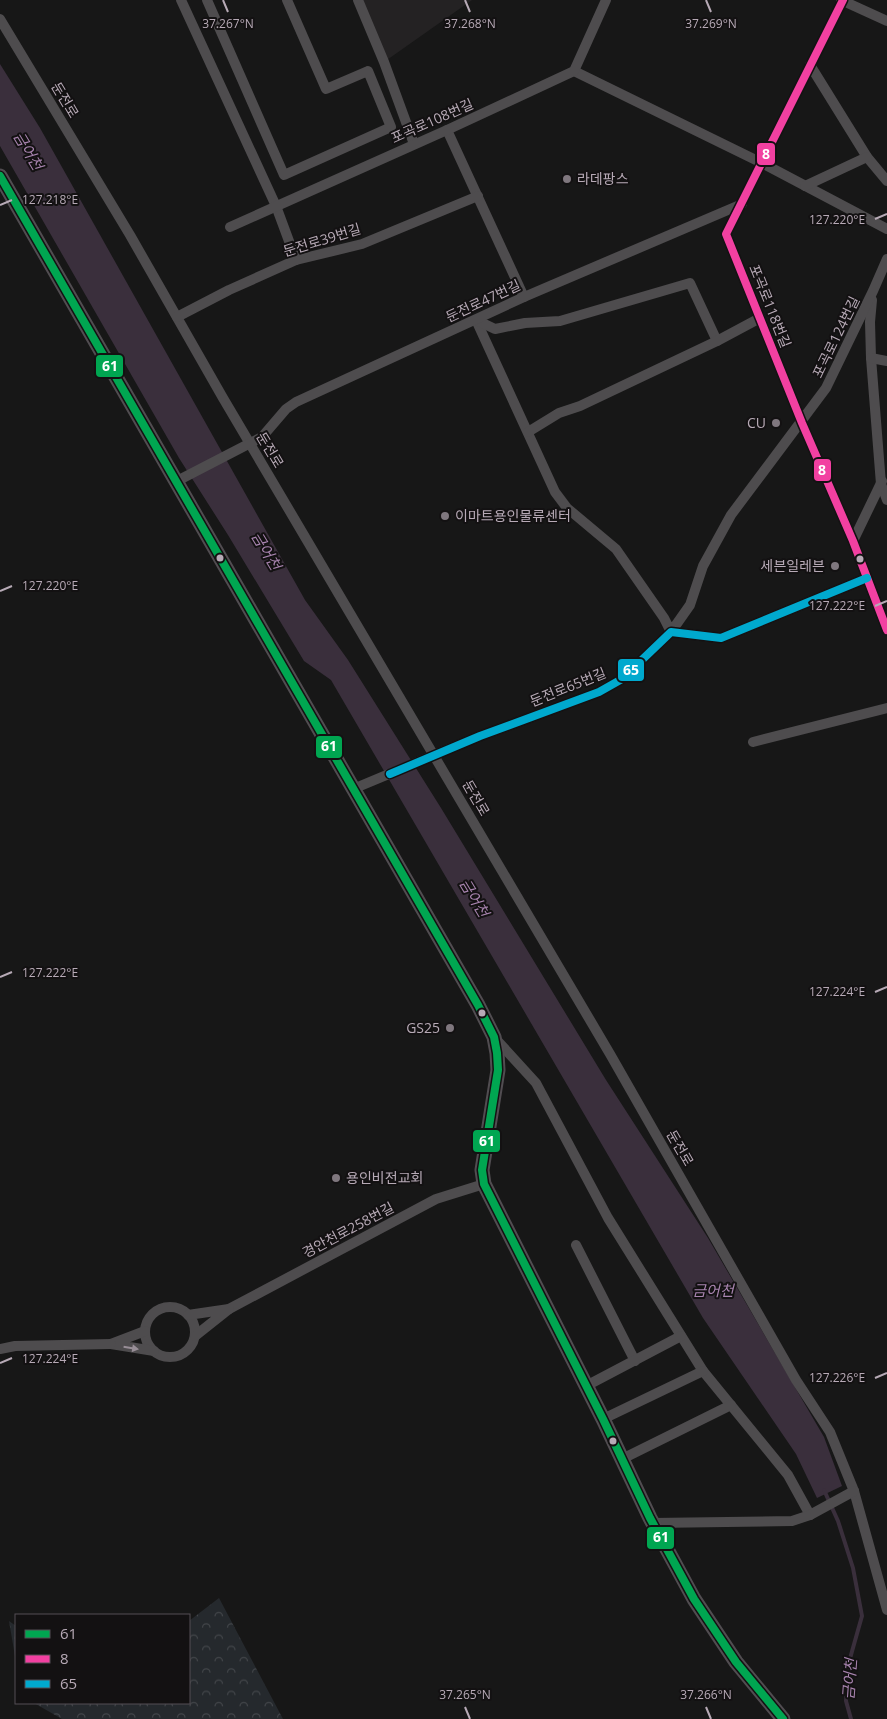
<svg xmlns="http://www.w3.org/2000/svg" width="887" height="1719" viewBox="0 0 887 1719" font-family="'Open Sans','Noto Sans KR',sans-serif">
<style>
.built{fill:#242223}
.forest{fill:url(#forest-crowns)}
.water{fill:#3a2f3c}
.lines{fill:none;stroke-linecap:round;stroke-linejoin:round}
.stream{stroke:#3a2f3c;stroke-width:4}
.street{stroke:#4e4c4e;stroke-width:10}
.secondary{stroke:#514d51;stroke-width:15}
.bus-1-casing{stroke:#131112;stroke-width:11}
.bus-2-casing{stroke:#131112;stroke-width:11}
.bus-3-casing{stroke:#131112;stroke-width:11}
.bus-1{stroke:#00a651;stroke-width:8}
.bus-2{stroke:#f240a1;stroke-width:8}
.bus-3{stroke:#00a9ce;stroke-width:8}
.oneway{fill:#988e97}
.ticks{fill:none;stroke:#b7aab6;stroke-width:2}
.poi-dot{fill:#7f777e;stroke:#131112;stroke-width:2}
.bus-dot{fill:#b7aab6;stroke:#131112;stroke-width:2}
.labels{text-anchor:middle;stroke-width:4;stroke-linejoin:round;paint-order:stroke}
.street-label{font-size:14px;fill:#b7aab6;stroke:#131112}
.poi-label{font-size:14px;fill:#b7aab6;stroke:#131112;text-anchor:start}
.water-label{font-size:15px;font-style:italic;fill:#a884af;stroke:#131112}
.ticks-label{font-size:12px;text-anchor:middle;fill:#b7aab6;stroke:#131112;stroke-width:4;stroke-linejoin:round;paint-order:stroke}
.line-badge{stroke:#131112;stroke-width:2}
.badge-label{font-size:14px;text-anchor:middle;font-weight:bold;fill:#fff}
</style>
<defs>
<pattern id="forest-crowns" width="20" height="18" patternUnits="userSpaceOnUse" patternTransform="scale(1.25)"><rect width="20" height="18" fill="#25292d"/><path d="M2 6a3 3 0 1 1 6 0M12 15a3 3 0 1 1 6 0" fill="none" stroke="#424549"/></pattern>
</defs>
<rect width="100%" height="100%" fill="#171717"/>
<!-- built -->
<path class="built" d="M358 0H472L384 62Z"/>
<!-- forest -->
<g class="forest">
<path d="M219 1598 283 1719H62L34 1703H189V1621Z"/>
<path d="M9 1621 16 1626V1662Z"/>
</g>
<!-- water -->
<path class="water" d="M0 64 40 128 305 600 348 660 441 808 606 1080 708 1238 824 1437 842 1486 817 1498 796 1454 703 1318 331 680 304 661 228 535 179 458 0 146Z"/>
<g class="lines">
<!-- stream -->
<path class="stream" d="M824 1490 838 1521 853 1568 862 1616 849 1662 846 1701 851 1719"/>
<!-- street -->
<g class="street">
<path d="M181 0 276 206 296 260"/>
<path d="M207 0 284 175 391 127 368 71 326 89 287 0"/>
<path d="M358 0 384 62 414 144"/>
<path d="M841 0 887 21"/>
<path d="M843 0 726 234 802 423 853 541 887 630"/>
<path d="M0 19 130 235 223 398 610 1054 796 1380 830 1432 854 1491 887 1610"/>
<path d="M810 65 867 157 887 181"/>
<path d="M574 71 762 163 887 229"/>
<path d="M447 130 524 297"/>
<path d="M805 186 867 157"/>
<path d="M230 227 447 130 574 71 606 0"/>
<path d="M872 300 870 322 871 358 881 484 887 500"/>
<path d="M177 317 229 290 296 260 362 244 478 196"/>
<path d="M476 320 555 492 567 508 616 549 664 618 671 632 690 605 703 566 731 515 826 388 873 291 887 259"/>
<path d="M476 320 495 329 525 323 560 321 690 283 717 341"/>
<path d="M871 358 887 361"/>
<path d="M528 432 559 413 580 406 717 341 760 318"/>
<path d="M177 481 262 437 286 409 296 402 524 297 742 204"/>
<path d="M853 541 882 481"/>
<path d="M753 742 887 708"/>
<path d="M353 789 480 736 599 692 622 679 671 632 721 638 867 578"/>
<path d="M494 1037 536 1083 608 1218 703 1371 788 1475 810 1515"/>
<path d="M576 1245 635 1361"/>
<circle cx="170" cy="1332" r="25"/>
<path d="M229 1309 436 1199 484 1184"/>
<path d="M188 1315 229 1309 195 1336"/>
<path d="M145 1331 111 1344 154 1351"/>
<path d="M0 1349 15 1346 111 1344"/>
<path d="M586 1386 681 1336"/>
<path d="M603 1419 703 1371"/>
<path d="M622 1459 731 1405"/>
<path d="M652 1523 792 1521 810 1515 854 1491"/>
</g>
<!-- secondary -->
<path class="secondary" d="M0 176 478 1005 494 1037 497 1053 498 1070 482 1170 484 1184 603 1419 650 1518 694 1599 736 1662 783 1719"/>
<defs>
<path id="bus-1" d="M0 176 478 1005 494 1037 497 1053 498 1070 482 1170 484 1184 603 1419 650 1518 694 1599 736 1662 783 1719"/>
<path id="bus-2" d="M843 0 726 234 802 423 853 541 887 630"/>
<path id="bus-3" d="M390 774 480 736 599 692 622 679 671 632 721 638 867 578"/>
</defs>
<!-- bus-1 casing -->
<use href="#bus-1" class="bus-1-casing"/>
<!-- bus-2 casing -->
<use href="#bus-2" class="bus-2-casing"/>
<!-- bus-3 casing -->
<use href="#bus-3" class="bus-3-casing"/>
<!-- bus-1 -->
<use href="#bus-1" class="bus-1"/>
<!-- bus-2 -->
<use href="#bus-2" class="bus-2"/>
<!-- bus-3 -->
<use href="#bus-3" class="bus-3"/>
</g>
<!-- one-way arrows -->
<defs><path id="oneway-solid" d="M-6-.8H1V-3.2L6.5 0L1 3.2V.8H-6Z" transform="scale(1.25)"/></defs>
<use class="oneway" href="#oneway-solid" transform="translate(131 1348) rotate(9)"/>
<!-- ticks -->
<path class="ticks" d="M223 0 228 12M465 0 470 12M706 0 711 12M0 205 12 200M875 219 887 214M0 591 12 586M875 606 887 601M0 977 12 972M875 992 887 987M0 1363 12 1358M875 1378 887 1373M465 1707 470 1719M706 1707 711 1719"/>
<!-- markers -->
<g class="poi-dot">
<circle cx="567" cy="179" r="5"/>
<circle cx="776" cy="423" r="5"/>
<circle cx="445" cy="516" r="5"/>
<circle cx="835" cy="566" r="5"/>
<circle cx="450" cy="1028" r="5"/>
<circle cx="336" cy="1178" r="5"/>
</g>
<g class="bus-dot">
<circle cx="220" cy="558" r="4.5"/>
<circle cx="860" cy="559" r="4.5"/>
<circle cx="482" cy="1013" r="4.5"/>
<circle cx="613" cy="1441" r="4.5"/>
</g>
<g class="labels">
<!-- street labels -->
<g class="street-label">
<text transform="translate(65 100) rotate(59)" y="5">둔전로</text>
<text transform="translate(432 121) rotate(-24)" y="5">포곡로108번길</text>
<text transform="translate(322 240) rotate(-17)" y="5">둔전로39번길</text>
<text transform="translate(483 301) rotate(-25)" y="5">둔전로47번길</text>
<text transform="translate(770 306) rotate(68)" y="5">포곡로118번길</text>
<text transform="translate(836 337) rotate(-64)" y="5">포곡로124번길</text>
<text transform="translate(270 450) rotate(59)" y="5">둔전로</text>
<text transform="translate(568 687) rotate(-22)" y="5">둔전로65번길</text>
<text transform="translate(476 798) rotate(60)" y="5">둔전로</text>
<text transform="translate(680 1148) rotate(60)" y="5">둔전로</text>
<text transform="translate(348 1230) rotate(-28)" y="5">경안천로258번길</text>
</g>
<!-- poi labels -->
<g class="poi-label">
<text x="577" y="184">라데팡스</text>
<text x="766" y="428" text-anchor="end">CU</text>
<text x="455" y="521">이마트용인물류센터</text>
<text x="825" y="571" text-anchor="end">세븐일레븐</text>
<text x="440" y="1033" text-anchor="end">GS25</text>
<text x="346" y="1183">용인비전교회</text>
</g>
<!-- water labels -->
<g class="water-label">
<text transform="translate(28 151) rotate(59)" y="5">금어천</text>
<text transform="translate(266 551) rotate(59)" y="5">금어천</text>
<text transform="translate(474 898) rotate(59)" y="5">금어천</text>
<text x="713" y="1296">금어천</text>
<text transform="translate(850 1679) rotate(-86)" y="5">금어천</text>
</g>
</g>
<g class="ticks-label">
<text x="228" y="28">37.267°N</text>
<text x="470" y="28">37.268°N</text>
<text x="711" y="28">37.269°N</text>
<text x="50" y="204">127.218°E</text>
<text x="837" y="224">127.220°E</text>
<text x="50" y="590">127.220°E</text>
<text x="837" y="610">127.222°E</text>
<text x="50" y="977">127.222°E</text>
<text x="837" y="996">127.224°E</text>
<text x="50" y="1363">127.224°E</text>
<text x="837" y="1382">127.226°E</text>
<text x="465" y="1699">37.265°N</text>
<text x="706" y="1699">37.266°N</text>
</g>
<g class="line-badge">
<rect x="756" y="142" width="20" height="24" rx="5" fill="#f240a1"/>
<rect x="95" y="354" width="29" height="24" rx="5" fill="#00a651"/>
<rect x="813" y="458" width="19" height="24" rx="5" fill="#f240a1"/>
<rect x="617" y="658" width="28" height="24" rx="5" fill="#00a9ce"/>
<rect x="315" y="735" width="28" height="24" rx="5" fill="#00a651"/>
<rect x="472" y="1129" width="29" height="24" rx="5" fill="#00a651"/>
<rect x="646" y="1526" width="29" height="24" rx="5" fill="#00a651"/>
</g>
<g class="badge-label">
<text x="766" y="159">8</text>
<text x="110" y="371">61</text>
<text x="822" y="475">8</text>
<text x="631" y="675">65</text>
<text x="329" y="751">61</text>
<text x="487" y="1146">61</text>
<text x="661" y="1542">61</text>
</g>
<!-- legend -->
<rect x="15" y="1614" width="175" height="90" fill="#131112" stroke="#554e54"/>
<rect x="25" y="1630" width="25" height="8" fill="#00a651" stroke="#554e54"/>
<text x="60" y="1639" font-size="15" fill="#b7aab6">61</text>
<rect x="25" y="1655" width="25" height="8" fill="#f240a1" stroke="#554e54"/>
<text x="60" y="1664" font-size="15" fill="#b7aab6">8</text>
<rect x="25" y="1680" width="25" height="8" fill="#00a9ce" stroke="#554e54"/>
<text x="60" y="1689" font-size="15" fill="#b7aab6">65</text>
</svg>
